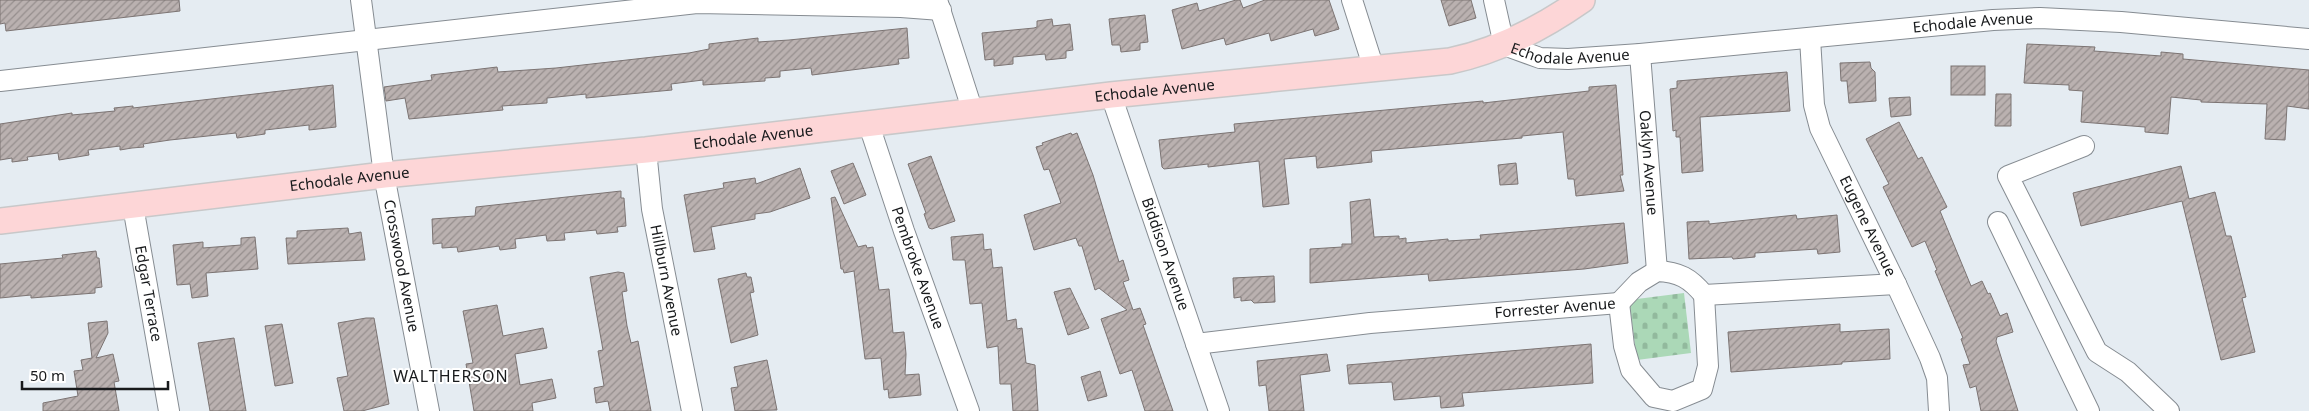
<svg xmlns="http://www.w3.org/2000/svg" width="2309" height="411" viewBox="0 0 2309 411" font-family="'Noto Sans',sans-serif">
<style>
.cemetery{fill:url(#cemetery-stones)}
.building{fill:url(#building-hatch);stroke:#7c7473}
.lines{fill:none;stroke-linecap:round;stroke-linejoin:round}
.minor-casing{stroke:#868c92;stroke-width:22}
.major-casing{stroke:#c8c8c9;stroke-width:28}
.minor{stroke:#fff;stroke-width:20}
.major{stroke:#fdd6d7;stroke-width:25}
.labels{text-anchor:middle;stroke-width:4;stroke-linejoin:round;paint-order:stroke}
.street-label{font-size:15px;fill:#181a1c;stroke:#fff}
.neighbourhood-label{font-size:16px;letter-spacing:1px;fill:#181a1c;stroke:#fff}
</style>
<defs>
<pattern id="cemetery-stones" width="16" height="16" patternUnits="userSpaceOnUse" patternTransform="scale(1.25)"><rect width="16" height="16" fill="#abd8b7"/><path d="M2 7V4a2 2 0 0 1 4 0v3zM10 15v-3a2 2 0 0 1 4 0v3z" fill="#92b99d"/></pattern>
<pattern id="building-hatch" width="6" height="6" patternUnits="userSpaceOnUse" patternTransform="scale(1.25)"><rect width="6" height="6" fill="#bab1b0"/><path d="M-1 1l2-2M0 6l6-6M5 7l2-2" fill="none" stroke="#968f8e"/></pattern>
</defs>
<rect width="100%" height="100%" fill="#e5ecf2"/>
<!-- cemetery -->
<path class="cemetery" d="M1684 293 1691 353 1637 360 1629 300Z"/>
<!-- building -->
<g class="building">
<path d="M0 0H179L180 11 6 31 5 23 0 24Z"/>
<path d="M1236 0H1240L1243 8 1265 0H1329L1339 29 1315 36 1313 29 1271 41 1269 33 1226 45 1224 38 1182 49 1172 10 1197 3 1199 11Z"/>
<path d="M1441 0H1471L1476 18 1449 26Z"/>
<path d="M1145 15 1148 42 1140 43V50L1121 52 1120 45H1112L1109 19Z"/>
<path d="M1052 19 1053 26 1070 24 1073 50 1066 51V58L1046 60 1045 54 1013 57V64L994 66V59L985 60 982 33 1034 28 1037 27V21Z"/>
<path d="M907 28 909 58 898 59 899 64 812 75 811 68 780 71V77L765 78V81L703 85V80L671 84 672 90 586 98V94L547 98V103L502 106 503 110 409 119 405 98 386 101 384 87 432 80 431 75 497 67 498 72 556 68 689 53 709 49V44L758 38V42L789 40Z"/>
<path d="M2027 44 2095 47 2094 51 2161 56V52L2183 54V59L2309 70V109L2287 106 2285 140 2265 139 2267 104 2201 102V100L2171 97 2168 134 2145 132V127L2081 122 2083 91 2069 90V85L2024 83Z"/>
<path d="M1870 62 1871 68 1875 72 1876 101 1849 103 1847 81H1841L1840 63Z"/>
<rect x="1951" y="66" width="34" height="29"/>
<path d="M1787 72 1790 111 1700 117 1703 171 1682 173 1680 137H1676V130L1673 131 1670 89 1677 88V81Z"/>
<path d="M333 85 336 127 309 130V125L265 130V134L237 138 236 133 170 140 143 144 144 147 132 148 120 150V146L88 150 89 155 59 160 58 153 27 157 28 160 12 162V158L0 160V124L72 113V115L115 111 114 108 133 106V108Z"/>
<path d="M1616 85 1623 175H1620L1624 191 1576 196 1574 179H1568L1563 132 1522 136V138L1371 151 1372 162 1317 168 1316 156 1284 159 1289 204 1263 207 1259 161 1208 167V164L1164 169 1162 167 1159 140 1235 132 1234 124 1483 101V103L1589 91V87Z"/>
<path d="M1996 94H2011V126H1995Z"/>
<path d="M1910 97 1911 115 1891 117 1889 98Z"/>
<path d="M1899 122 1918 159 1922 157 1947 207 1940 211 1971 286 1982 281 1988 294 1990 293 2000 316 2007 313 2013 332 1997 337 1996 341 2018 411H1981L1976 386 1970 388 1963 365 1970 364 1961 339 1963 338 1935 271 1937 270 1925 241 1912 247 1883 187 1889 184 1866 139Z"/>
<path d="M1071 133 1072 135 1077 133 1093 175 1119 262 1123 260 1129 280 1123 282 1133 310 1140 308 1146 324 1143 325 1173 411H1145L1132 370 1120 374 1101 319 1127 310 1099 288 1095 290 1082 246H1079L1076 238 1034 250 1024 215 1061 203 1049 169 1044 170 1036 147 1043 145 1042 143Z"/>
<path d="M931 156 955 221 932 229 929 228 924 214 926 213 908 164Z"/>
<path d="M853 163 866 195 844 204 831 171Z"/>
<path d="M1516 163 1518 184 1500 185 1498 165Z"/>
<path d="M2181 166 2189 199 2215 192 2226 236H2231L2246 297 2242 298 2255 352 2221 360 2182 201 2081 226 2073 193Z"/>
<path d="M800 168 810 198 770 212 755 214V219L711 227 715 249 694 252 684 195 724 188 723 183 755 178 756 184Z"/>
<path d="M621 191V198H624L626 226 617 227 618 232 597 234 596 230 564 233 565 240 547 241 546 235 515 239 516 248 500 250 499 246 458 252 457 247 442 248V243L433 244 432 219 475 216 476 207Z"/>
<path d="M835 197 858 247 866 245 867 248 873 247 879 290 889 289 893 333 904 332 906 354 905 375 919 374 921 395 889 398 888 389 884 390 881 358 865 359 854 271 844 273 843 269H841L831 198Z"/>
<path d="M1370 199 1374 237 1399 236V239L1406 238V243L1448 239V241L1481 239 1480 235 1624 223 1628 263 1584 269 1429 281 1428 274 1310 283V249L1342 247V244H1352L1350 202Z"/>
<path d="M1796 215 1797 219 1837 215 1840 252 1818 254 1817 249 1755 253V257L1733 259 1732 257 1689 259 1687 222 1709 221V224Z"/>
<path d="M348 228 349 234 361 232 365 260 288 264 286 238H297V231Z"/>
<path d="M983 234 984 250 991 249 993 268 1002 267 1007 321 1016 319 1017 329 1022 328 1026 363 1035 365 1038 411H1013L1011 384H1000L998 346 987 348 982 303 970 304 965 260H953L951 237Z"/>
<path d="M255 237 258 269 206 273 208 296 192 298 190 284 177 285 173 245 203 242V248L241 245V238Z"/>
<path d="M96 251 97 258H99L102 287 95 288V293L31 298V295L0 298V264L63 258 62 255Z"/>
<path d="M618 272 624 273 627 291 622 292 627 326 631 343 638 341 651 411H610L608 401 596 403 594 388 604 386 598 351 603 350 590 277Z"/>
<path d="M746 273 747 277H751L754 292 750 293 758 335 731 343 718 279Z"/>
<path d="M1274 276 1275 302 1254 303 1251 300 1241 301V297L1234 298 1233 278Z"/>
<path d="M1070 288 1089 328 1068 335 1054 292Z"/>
<path d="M497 305 503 336 543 328 547 348 515 354 520 385 552 379 556 398 532 403 533 411H474L466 364 473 363 463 311Z"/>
<path d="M366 318H374L389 404 362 411H344L337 378 348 376 338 323Z"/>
<path d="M107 321 108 333 96 358 113 354 119 381 114 382 119 411H43V403L78 396 74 371 83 370 81 360 92 358 88 323Z"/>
<path d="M282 324 293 383 275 386 265 326Z"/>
<path d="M1840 324V332L1889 329 1890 359 1842 362V364L1731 372 1728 332Z"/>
<path d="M234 338 246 411H210L198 343Z"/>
<path d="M1591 344 1593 383 1462 393 1464 406 1441 408 1440 396 1394 400 1392 382 1349 384 1347 365Z"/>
<path d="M1327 354 1330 371 1300 375 1304 411H1269L1266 385 1259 386 1257 361Z"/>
<path d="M767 360 777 410 735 411 731 388 738 387 734 367Z"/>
<path d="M1100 371 1107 396 1088 401 1081 377Z"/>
</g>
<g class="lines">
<defs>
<g id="minor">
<path id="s1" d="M361 0 384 175 429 411"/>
<path d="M937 0 973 112"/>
<path d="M1352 0 1374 69"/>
<path id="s2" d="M1494 0 1504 45 1540 58 1568 59 1640 54 1993 20 2040 18 2121 22 2309 39"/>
<path id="s3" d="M1810 38 1814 105 1820 128 1896 284 1930 358 1937 378 1939 411"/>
<path id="s4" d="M1640 54 1657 271"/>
<path d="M0 81 697 3 901 7 941 10"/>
<path id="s5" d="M1111 95 1219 411"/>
<path id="s6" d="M869 125 904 231 969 411"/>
<path d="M2084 146 2008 176 2097 352 2128 372 2169 411"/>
<path id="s7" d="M646 150 652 209 692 411"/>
<path id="s8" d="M133 206 169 411"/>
<path d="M1998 222 2089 411"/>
<path d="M1704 295 1896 284"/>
<path d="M1619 303 1624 346 1631 370 1654 397 1673 401 1702 389 1708 366 1704 295"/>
<path d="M1619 303 1639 282 1657 271C1679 272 1690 278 1704 295"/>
<path id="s9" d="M1196 344 1370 323 1619 303"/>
</g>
<g id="major">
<path id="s10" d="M0 221 384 175 646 150 1111 95 1450 61C1498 51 1542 28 1582 0"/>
</g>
</defs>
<!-- minor casing -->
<use href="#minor" class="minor-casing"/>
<!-- major casing -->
<use href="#major" class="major-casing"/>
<!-- minor -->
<use href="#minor" class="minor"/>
<!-- major -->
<use href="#major" class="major"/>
</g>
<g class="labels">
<!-- street labels -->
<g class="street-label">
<text dy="5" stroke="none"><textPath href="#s2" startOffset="519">Echodale Avenue</textPath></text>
<text dy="5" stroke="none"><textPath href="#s2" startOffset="114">Echodale Avenue</textPath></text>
<text dy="5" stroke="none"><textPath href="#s10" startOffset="1162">Echodale Avenue</textPath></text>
<text dy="5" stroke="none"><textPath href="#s10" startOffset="758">Echodale Avenue</textPath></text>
<text dy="5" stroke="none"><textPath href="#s4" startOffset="109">Oaklyn Avenue</textPath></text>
<text dy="5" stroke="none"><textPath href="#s10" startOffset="352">Echodale Avenue</textPath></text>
<text dy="5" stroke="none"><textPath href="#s3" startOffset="200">Eugene Avenue</textPath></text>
<text dy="5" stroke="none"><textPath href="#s5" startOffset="168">Biddison Avenue</textPath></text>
<text dy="5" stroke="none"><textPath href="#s1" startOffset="269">Crosswood Avenue</textPath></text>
<text dy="5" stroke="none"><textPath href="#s6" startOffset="151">Pembroke Avenue</textPath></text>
<text dy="5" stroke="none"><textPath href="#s7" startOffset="132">Hillburn Avenue</textPath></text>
<text dy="5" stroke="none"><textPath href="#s8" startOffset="89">Edgar Terrace</textPath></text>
<text dy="5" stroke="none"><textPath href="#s9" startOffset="361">Forrester Avenue</textPath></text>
</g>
<!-- neighbourhood labels -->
<g class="neighbourhood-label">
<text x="451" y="382">WALTHERSON</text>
</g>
</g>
<!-- scale -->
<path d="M22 381v8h146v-8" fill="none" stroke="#181a1c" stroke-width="2.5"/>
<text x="30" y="381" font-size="15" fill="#181a1c" stroke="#ffffff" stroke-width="4" paint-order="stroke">50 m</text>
</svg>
